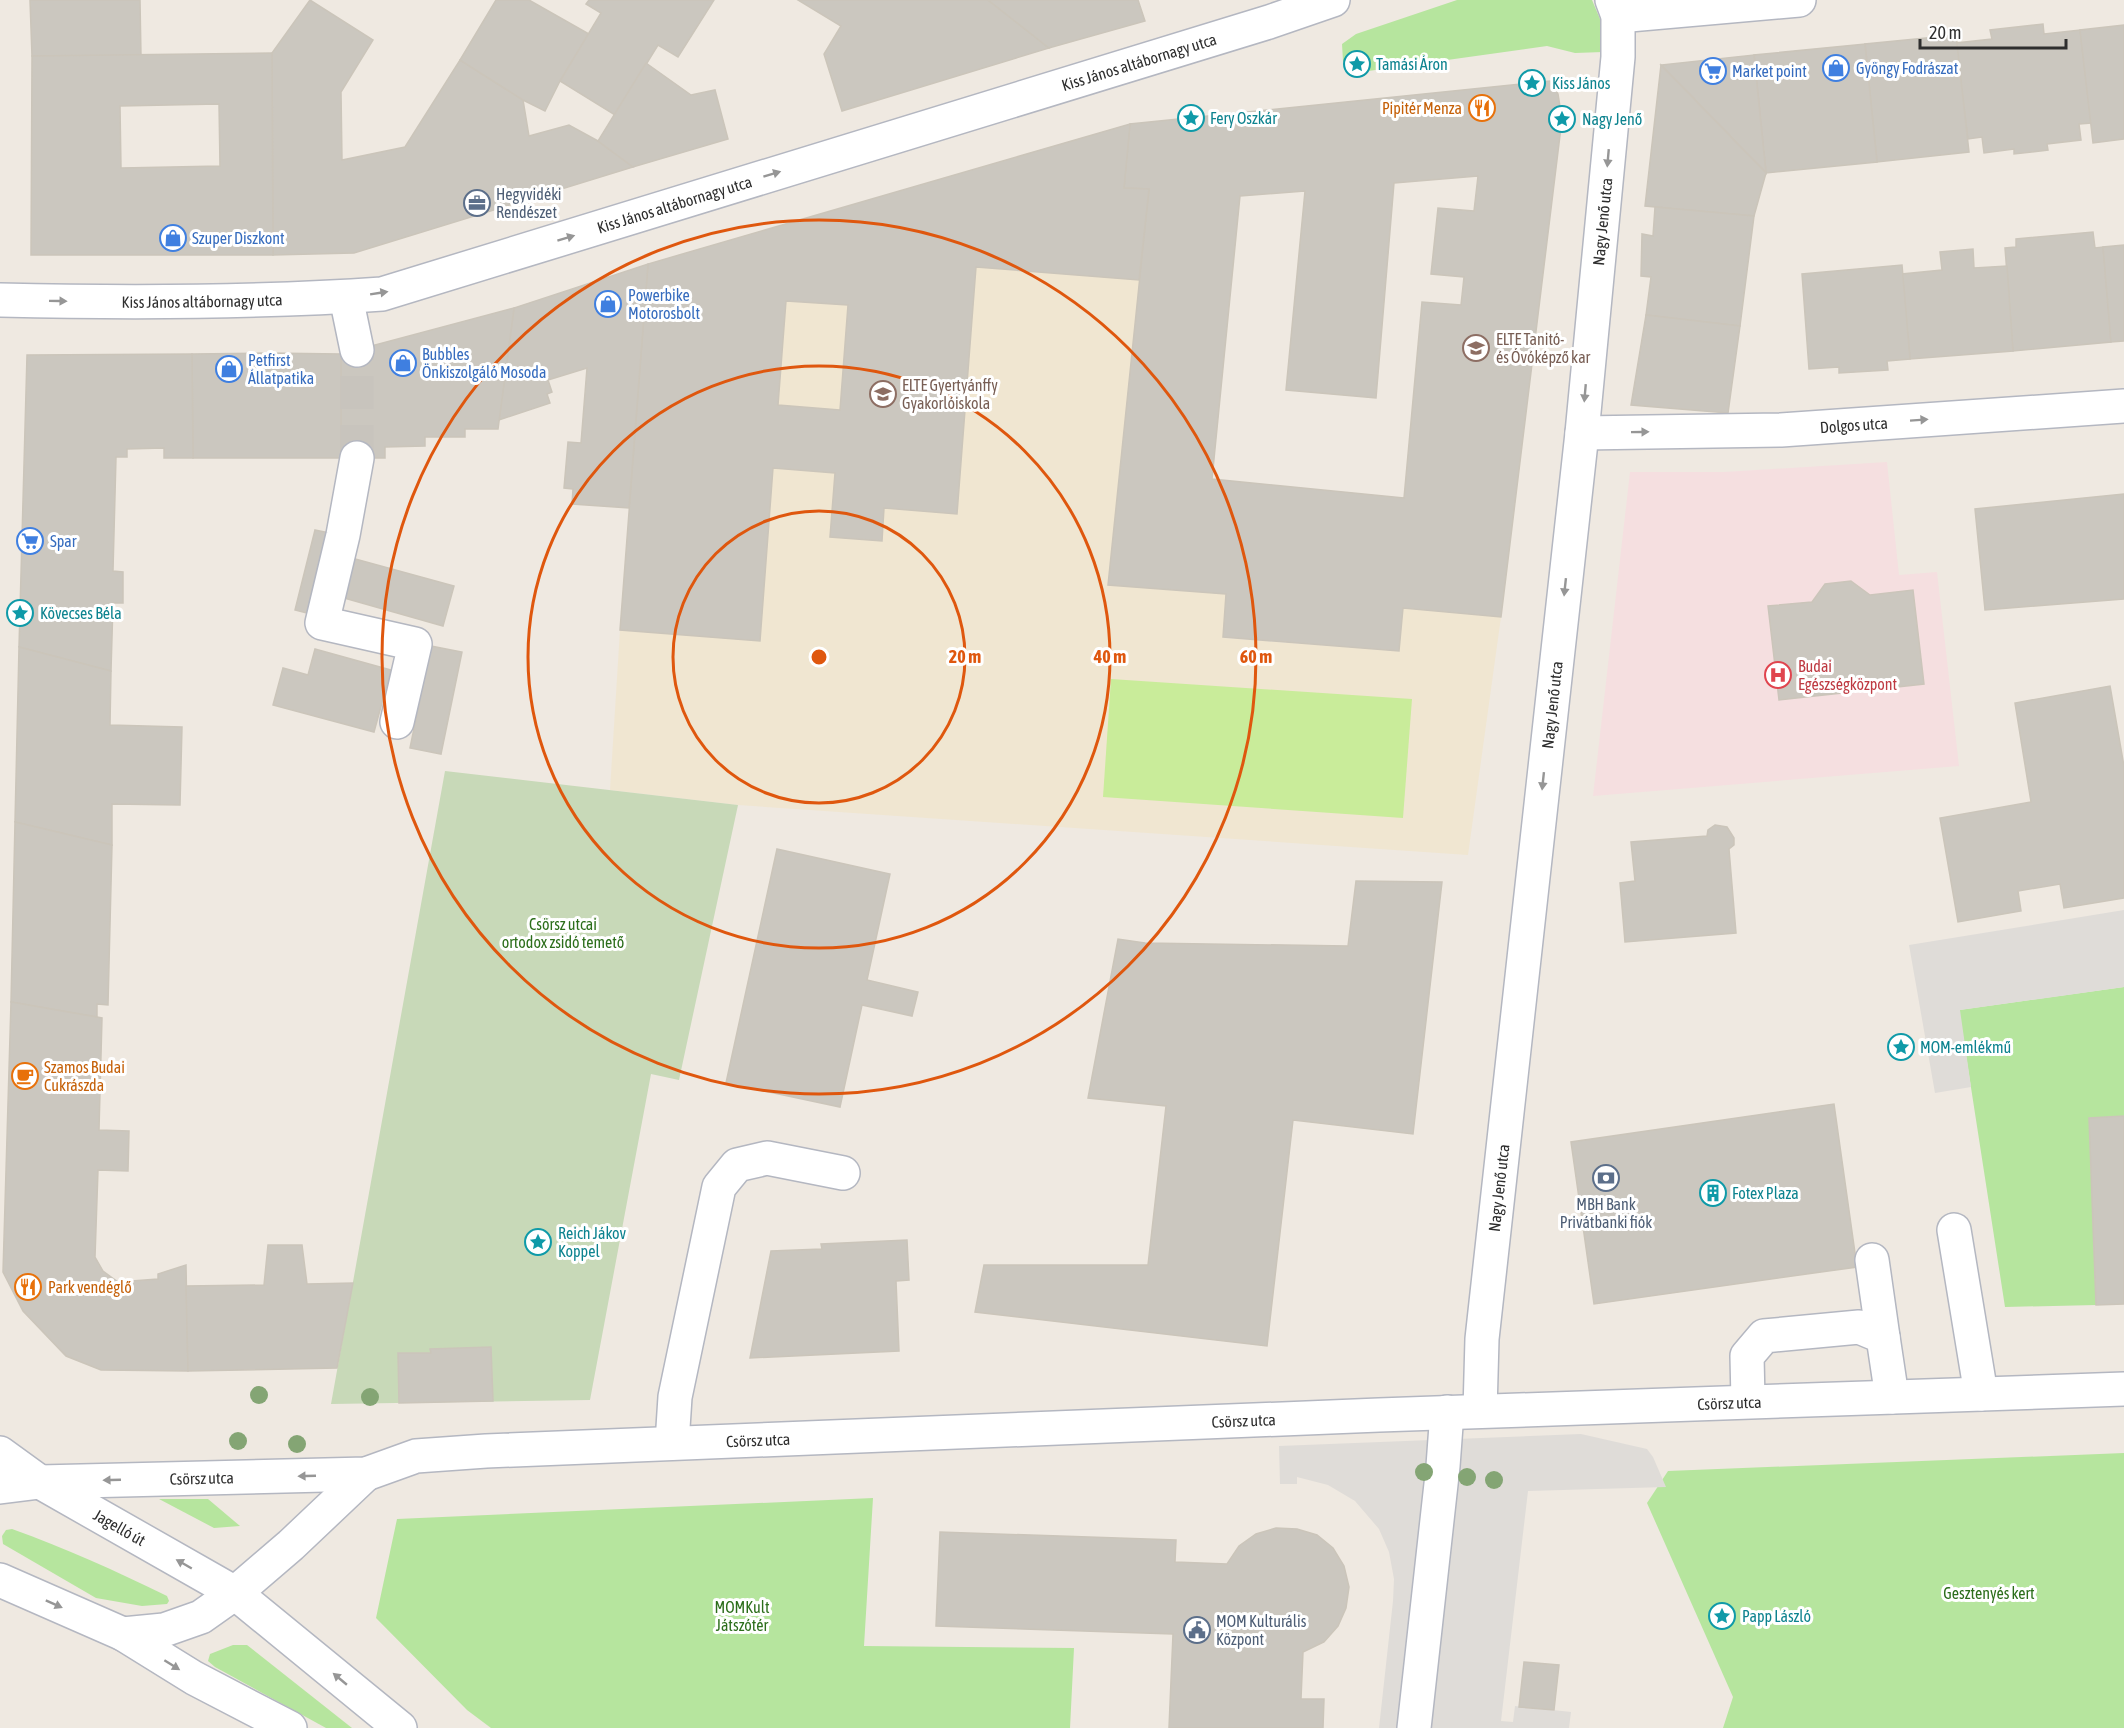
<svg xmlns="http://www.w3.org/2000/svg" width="2124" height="1728" viewBox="0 0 2124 1728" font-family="'Asap Condensed',sans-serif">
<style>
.education{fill:#f0e6d1}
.medical{fill:#f5dfe0}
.green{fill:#b6e59e}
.cemetery{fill:#c8d9b8}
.pitch{fill:#c9ec9a}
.plaza{fill:#dfdcd8}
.building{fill:#cbc7bf;stroke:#cbc5ba;stroke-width:1.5;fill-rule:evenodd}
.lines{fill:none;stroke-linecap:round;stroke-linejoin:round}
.minor-tunnel{stroke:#c8c4bd;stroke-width:33;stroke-dasharray:33 16;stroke-linecap:butt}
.minor-casing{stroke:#b4b7c1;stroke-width:36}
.minor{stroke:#fff;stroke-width:33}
.tree{fill:#84a574}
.oneway{fill:#969696}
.ring{fill:none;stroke:#df570e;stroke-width:3}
.labels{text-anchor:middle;stroke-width:6;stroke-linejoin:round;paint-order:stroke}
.street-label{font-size:16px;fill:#2e2e2e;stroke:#fff}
.culture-label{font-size:16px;fill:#0d838f;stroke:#fff;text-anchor:start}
.shop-label{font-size:16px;fill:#366cbe;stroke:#fff;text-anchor:start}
.food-label{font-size:16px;fill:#c56008;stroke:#fff;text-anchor:start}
.service-label{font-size:16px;fill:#4e5e75;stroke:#fff;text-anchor:start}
.education-label{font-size:16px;fill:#785e54;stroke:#fff;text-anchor:start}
.health-label{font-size:16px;fill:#be3a42;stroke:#fff;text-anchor:start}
.park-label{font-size:16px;fill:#2c6e1b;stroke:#fff}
.centre{fill:#df570e;stroke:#fff;stroke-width:3}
.ring-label{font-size:18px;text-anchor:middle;font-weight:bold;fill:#df570e;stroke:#fff;stroke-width:6;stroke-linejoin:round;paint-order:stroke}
</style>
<rect width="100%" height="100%" fill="#efe9e1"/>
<!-- education -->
<path class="education" d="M1130 124 1149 189 1108 585 1226 594 1223 638 1399 651 1403 608 1501 617 1468 855 738 805 610 790 620 630 648 264Z"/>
<!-- medical -->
<path class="medical" d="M1887 462 1899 575 1937 572 1959 766 1593 796 1630 472H1724Z"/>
<!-- green -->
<g class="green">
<path d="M1457 0H1592L1600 19 1603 52 1575 53 1547 46 1354 73 1343 61 1342 44 1356 34Z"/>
<path d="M2124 987V1116L2089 1118 2096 1305 2005 1307 1959 1010Z"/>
<path d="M2124 1453V1728H1723L1733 1697 1647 1503 1668 1471Z"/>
<path d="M873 1498 864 1646 1074 1648 1070 1728H491L467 1710 376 1618 397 1519Z"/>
<path d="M159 1499H208L240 1526 214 1528Z"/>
<path d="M12 1529C65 1548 116 1571 167 1596L169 1601 167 1604 142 1606 96 1598 3 1544 2 1536 6 1530Z"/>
<path d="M233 1645H247L352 1728H326L215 1667 208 1661 210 1654Z"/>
</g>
<!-- cemetery -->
<path class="cemetery" d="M445 771 738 805 679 1080 651 1074 590 1400 331 1404Z"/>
<!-- pitch -->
<path class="pitch" d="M1111 679 1412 699 1403 818 1103 797Z"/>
<!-- plaza -->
<g class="plaza">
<path d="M2124 910V987L1960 1010 1971 1087 1935 1093 1909 945Z"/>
<path d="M1581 1434 1647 1449 1653 1457 1666 1487 1528 1491 1501 1721 1513 1722 1515 1706 1562 1711 1571 1712 1569 1728H1379L1393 1601 1394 1579 1389 1552 1379 1529 1355 1501 1328 1485 1297 1477V1484H1280L1279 1446Z"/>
</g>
<!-- building -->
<g class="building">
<path d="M30 0H140L141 56H32Z"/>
<path d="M310 0 373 40 341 92 342 160 405 147 460 60 523 100 529 136 569 125 598 141 633 167 354 253 273 255 272 53Z"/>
<path d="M496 0H529L589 34 560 81 545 111 523 100 460 60Z"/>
<path d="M589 0H714L678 57 658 45 615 115 560 81 601 13 586 4Z"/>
<path d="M798 0H988L1049 48 842 111 824 54 841 26Z"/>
<path d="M988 0H1138L1145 21 1049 48Z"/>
<path d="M2043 24 2044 34 2080 30 2091 123 2079 124 2081 140 2047 144 2048 150 2014 154V149L1984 153 1982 137 1968 139 1956 43 1992 39 1990 30Z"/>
<path d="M2124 25V139L2093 143 2080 30Z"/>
<path d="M1956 35 1969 152 1877 162 1865 44Z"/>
<path d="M1865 44 1877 162 1766 173 1754 55Z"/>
<path d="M272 53 273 255H31L32 56ZM219 104 220 166 121 168 120 106Z"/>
<path d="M1754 55 1766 173 1661 65Z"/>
<path d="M646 63 691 95 715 90 728 139 633 167 598 141Z"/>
<path d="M1661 65 1766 173 1754 216 1645 206Z"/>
<path d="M1550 81 1558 94 1562 119 1501 617 1403 608 1399 651 1223 637 1226 594 1108 585 1149 189 1124 188 1130 124ZM1478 176 1474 211 1438 208 1431 274 1464 277 1461 305 1422 302 1404 498 1212 479 1240 196 1305 191 1286 390 1376 398 1394 183Z"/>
<path d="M1130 124 1124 188 1149 189 1139 280 976 267 957 514 884 508 882 541 830 537 835 473 773 468 760 641 620 630 648 264ZM786 301 848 305 840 410 778 405Z"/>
<path d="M1655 207 1754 216 1740 326 1646 315 1651 277 1641 276 1642 234 1653 236Z"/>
<path d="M2093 232 2095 248 2103 247 2111 342 2013 351 2005 248 2016 247V239Z"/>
<path d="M2124 245V341L2111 342 2103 247Z"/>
<path d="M1973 249 1974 268 2007 266 2013 351 1910 359 1902 274 1942 270 1940 252Z"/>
<path d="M648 264 629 508 572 504 573 489 564 488 568 442 581 443 587 368 548 380 552 392 547 394 550 403 499 420 514 308Z"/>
<path d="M1902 265 1910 359 1887 361 1888 370 1839 373V367L1809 369 1802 274Z"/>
<path d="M514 308 498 429H465V437H425V446L385 447V458H341V354Z"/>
<path d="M1646 315 1740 326 1728 413 1631 405Z"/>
<path d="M267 353 341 354V458H193L192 354Z"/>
<path d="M192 354 193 458H164V448L127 449V457H116L113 571 123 572V603H113L111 671 19 647 27 355Z"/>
<path d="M2124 494V599L1985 610 1975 509Z"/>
<path d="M315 530 335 534 315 615 295 610Z"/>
<path d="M348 557 454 586 443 626 337 596Z"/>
<path d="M1851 581 1870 595 1913 590 1924 684 1779 700 1768 606 1812 602 1825 584Z"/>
<path d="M431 646 462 652 441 754 410 748Z"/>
<path d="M19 647 111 671 110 725 182 727 180 805 112 804V845L15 822Z"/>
<path d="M315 649 391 670 374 732 273 705 283 668 308 675Z"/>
<path d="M2110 686 2124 766V898L2064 908 2060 884 2018 891 2021 911 1958 922 1940 818 2031 802 2015 703Z"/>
<path d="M15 822 112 845 108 1005 97 1004V1017L11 1002Z"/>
<path d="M1715 825 1727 827 1734 838V845L1729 849 1736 933 1625 942 1620 883 1635 881 1631 842 1707 836 1708 830Z"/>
<path d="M777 849 890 874 867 980 918 992 912 1016 862 1005 840 1107 726 1083Z"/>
<path d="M1356 881 1442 882 1413 1134 1293 1120 1267 1346 975 1312 984 1265H1148L1166 1106 1088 1098 1118 939 1145 943 1348 946Z"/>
<path d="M11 1002 102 1018 99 1130 129 1131 128 1171 98 1170 95 1257 103 1271 118 1282 158 1279V1274L186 1265 188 1371 101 1370 66 1356 23 1311 3 1272Z"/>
<path d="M1834 1104 1857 1267 1594 1304 1571 1142Z"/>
<path d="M2124 1116V1304L2096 1305 2089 1118Z"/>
<path d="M907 1240 909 1280 896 1281 899 1351 750 1358 771 1251 822 1249 821 1244Z"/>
<path d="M268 1245H302L307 1284 353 1283 337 1368 188 1371 186 1286 264 1285Z"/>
<path d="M491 1347 493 1401 399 1403 398 1353H431L430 1349Z"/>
<path d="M1276 1528 1297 1529 1317 1535 1333 1548 1344 1566 1349 1587 1346 1608 1338 1626 1324 1642 1303 1652 1301 1699H1324L1323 1728H1169L1173 1634 936 1626 940 1532 1176 1540 1175 1562 1227 1564 1239 1546 1256 1534Z"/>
<path d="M1524 1662 1559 1665 1554 1710 1519 1707Z"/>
</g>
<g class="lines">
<!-- minor-tunnel -->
<path class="minor-tunnel" d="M357 458V350"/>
<defs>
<g id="minor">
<path d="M1618 16 1799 0"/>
<path d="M346 297 357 350"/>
<path id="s1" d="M0 300C128 303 255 303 382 294L1269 22 1333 0"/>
<path id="s2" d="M1582 433 1781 430 2124 406"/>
<path d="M357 458 343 535 322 623 415 644 397 722"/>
<path d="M1954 1230 1981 1394"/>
<path d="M1872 1260 1883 1337"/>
<path d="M1748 1401 1747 1356 1764 1336 1859 1327 1883 1337 1892 1397"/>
<path id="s3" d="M1480 1411 1482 1339 1582 433 1618 57V16L1612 0"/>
<path d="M672 1443 675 1397 719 1187 737 1165 767 1158 843 1173"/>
<path id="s4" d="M0 1453 40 1482 235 1593 400 1728"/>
<path id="s5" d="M0 1487 40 1482 366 1474 416 1456 486 1451 1379 1415 2124 1389"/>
<path d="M0 1580 123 1634 194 1678 290 1728"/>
<path d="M123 1634 164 1630 201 1617 235 1593 291 1545 366 1474"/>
<path d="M1414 1728 1443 1466 1447 1412"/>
</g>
</defs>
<!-- minor casing -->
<use href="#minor" class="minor-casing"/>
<!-- minor -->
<use href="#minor" class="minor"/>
</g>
<!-- trees -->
<g class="tree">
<circle cx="259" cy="1395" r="9"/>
<circle cx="370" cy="1397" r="9"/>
<circle cx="238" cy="1441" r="9"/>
<circle cx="297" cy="1444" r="9"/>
<circle cx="1424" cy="1472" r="9"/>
<circle cx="1467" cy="1477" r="9"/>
<circle cx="1494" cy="1480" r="9"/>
</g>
<!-- one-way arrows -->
<defs><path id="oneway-solid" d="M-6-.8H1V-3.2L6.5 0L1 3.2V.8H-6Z" transform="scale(1.5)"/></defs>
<g class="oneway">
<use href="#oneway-solid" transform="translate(1608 158) rotate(95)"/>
<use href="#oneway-solid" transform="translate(772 174) rotate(-17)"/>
<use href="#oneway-solid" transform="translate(566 238) rotate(-17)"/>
<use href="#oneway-solid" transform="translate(379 293) rotate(-9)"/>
<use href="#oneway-solid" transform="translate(58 301) rotate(1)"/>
<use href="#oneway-solid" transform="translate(1585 393) rotate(95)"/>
<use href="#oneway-solid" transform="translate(1919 420) rotate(-4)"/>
<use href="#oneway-solid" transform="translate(1640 432) rotate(-1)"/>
<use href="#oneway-solid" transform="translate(1565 587) rotate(96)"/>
<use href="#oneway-solid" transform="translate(1543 781) rotate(96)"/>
<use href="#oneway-solid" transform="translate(307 1476) rotate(178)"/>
<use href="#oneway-solid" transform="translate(112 1480) rotate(178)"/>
<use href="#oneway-solid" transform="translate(184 1564) rotate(-150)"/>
<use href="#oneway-solid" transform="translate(54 1604) rotate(24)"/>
<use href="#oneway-solid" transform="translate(172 1665) rotate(32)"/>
<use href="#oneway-solid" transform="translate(340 1679) rotate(-140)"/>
</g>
<!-- distance rings -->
<g class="ring">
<circle cx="819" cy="657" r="146"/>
<circle cx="819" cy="657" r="291"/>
<circle cx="819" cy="657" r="437"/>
</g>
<!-- icons -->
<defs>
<symbol id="sight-ring" viewBox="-11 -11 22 22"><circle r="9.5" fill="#fff" stroke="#0f9aa8" stroke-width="1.5"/><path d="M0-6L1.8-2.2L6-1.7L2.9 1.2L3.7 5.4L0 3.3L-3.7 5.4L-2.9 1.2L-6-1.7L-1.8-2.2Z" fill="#0f9aa8"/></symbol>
<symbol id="shop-ring" viewBox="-11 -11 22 22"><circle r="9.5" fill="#fff" stroke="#3f7fe0" stroke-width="1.5"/><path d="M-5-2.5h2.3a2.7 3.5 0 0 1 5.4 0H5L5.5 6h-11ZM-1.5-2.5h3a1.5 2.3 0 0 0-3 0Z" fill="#3f7fe0"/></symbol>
<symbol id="supermarket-ring" viewBox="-11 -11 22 22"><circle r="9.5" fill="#fff" stroke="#3f7fe0" stroke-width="1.5"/><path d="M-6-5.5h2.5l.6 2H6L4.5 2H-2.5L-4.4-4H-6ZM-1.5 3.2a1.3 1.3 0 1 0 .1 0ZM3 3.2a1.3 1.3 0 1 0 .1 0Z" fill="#3f7fe0"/></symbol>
<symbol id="restaurant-ring" viewBox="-11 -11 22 22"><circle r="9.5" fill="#fff" stroke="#e8710a" stroke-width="1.5"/><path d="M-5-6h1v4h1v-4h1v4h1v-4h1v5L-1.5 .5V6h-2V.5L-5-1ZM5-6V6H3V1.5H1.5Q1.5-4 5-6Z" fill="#e8710a"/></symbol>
<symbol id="office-ring" viewBox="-11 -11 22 22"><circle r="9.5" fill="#fff" stroke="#5c6f8a" stroke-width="1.5"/><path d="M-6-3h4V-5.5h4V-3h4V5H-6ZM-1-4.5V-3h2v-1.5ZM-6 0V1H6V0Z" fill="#5c6f8a"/></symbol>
<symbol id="university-ring" viewBox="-11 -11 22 22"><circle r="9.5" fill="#fff" stroke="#8d6e63" stroke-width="1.5"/><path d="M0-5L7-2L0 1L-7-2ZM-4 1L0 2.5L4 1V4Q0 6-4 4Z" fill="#8d6e63"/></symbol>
<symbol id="school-ring" viewBox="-11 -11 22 22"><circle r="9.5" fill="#fff" stroke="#8d6e63" stroke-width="1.5"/><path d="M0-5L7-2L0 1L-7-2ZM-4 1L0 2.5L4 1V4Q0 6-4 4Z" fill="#8d6e63"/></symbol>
<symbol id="hospital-ring" viewBox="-11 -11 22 22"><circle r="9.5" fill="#fff" stroke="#e0444e" stroke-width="1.5"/><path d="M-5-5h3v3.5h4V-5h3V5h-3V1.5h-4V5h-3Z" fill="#e0444e"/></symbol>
<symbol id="cafe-ring" viewBox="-11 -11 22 22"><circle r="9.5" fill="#fff" stroke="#e8710a" stroke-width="1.5"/><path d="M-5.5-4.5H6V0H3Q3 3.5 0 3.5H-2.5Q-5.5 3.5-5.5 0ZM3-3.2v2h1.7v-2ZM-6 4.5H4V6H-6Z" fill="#e8710a"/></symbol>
<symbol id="bank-ring" viewBox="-11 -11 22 22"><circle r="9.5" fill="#fff" stroke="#5c6f8a" stroke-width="1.5"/><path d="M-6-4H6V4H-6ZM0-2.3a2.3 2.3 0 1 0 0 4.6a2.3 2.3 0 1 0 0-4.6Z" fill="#5c6f8a"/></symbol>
<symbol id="building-ring" viewBox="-11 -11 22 22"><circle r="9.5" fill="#fff" stroke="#0f9aa8" stroke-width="1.5"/><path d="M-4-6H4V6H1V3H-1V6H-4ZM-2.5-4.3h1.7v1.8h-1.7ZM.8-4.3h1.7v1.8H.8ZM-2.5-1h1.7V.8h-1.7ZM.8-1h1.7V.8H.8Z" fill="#0f9aa8"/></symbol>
<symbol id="civic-ring" viewBox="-11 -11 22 22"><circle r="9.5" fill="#fff" stroke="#5c6f8a" stroke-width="1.5"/><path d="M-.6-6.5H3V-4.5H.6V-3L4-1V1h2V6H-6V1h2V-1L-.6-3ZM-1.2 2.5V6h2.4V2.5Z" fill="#5c6f8a"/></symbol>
</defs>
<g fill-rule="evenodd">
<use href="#sight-ring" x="1342" y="49" width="30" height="30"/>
<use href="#shop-ring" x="1821" y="53" width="30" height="30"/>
<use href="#supermarket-ring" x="1698" y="56" width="30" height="30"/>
<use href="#sight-ring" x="1517" y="68" width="30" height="30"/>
<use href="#restaurant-ring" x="1467" y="93" width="30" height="30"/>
<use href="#sight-ring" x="1176" y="103" width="30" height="30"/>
<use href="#sight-ring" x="1547" y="104" width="30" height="30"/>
<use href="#office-ring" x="462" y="188" width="30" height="30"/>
<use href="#shop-ring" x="158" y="223" width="30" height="30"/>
<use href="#shop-ring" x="593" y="289" width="30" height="30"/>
<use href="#university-ring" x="1461" y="333" width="30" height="30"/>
<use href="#shop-ring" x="388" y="348" width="30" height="30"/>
<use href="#shop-ring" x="214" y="354" width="30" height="30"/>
<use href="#school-ring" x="868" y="379" width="30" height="30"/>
<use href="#supermarket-ring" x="15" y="526" width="30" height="30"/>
<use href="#sight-ring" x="5" y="598" width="30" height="30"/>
<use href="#hospital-ring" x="1763" y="660" width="30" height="30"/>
<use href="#sight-ring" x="1886" y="1032" width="30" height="30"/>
<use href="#cafe-ring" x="10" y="1061" width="30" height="30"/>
<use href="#bank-ring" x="1591" y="1163" width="30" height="30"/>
<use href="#building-ring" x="1698" y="1178" width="30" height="30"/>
<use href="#sight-ring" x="523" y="1227" width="30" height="30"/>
<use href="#restaurant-ring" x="13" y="1272" width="30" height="30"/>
<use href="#sight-ring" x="1707" y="1601" width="30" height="30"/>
<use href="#civic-ring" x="1182" y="1615" width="30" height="30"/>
</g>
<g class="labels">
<!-- street labels -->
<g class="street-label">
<text dy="6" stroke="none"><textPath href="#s1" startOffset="1174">Kiss János altábornagy utca</textPath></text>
<text dy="6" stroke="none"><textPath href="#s1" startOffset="688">Kiss János altábornagy utca</textPath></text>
<text dy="6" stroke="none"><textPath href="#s3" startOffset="1196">Nagy Jenő utca</textPath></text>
<text dy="6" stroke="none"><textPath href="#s1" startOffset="202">Kiss János altábornagy utca</textPath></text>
<text dy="6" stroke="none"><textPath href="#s2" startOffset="272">Dolgos utca</textPath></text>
<text dy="6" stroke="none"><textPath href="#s3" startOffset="710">Nagy Jenő utca</textPath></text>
<text dy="6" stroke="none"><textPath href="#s3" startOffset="224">Nagy Jenő utca</textPath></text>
<text dy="6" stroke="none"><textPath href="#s5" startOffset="1734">Csörsz utca</textPath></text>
<text dy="6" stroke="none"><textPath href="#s5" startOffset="1248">Csörsz utca</textPath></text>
<text dy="6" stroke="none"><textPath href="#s5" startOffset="762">Csörsz utca</textPath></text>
<text dy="6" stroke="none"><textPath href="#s5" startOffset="202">Csörsz utca</textPath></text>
<text dy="6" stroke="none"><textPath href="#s4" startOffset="141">Jagelló út</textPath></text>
</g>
<!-- culture labels -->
<g class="culture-label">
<text x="1376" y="70">Tamási Áron</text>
<text x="1552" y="89">Kiss János</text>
<text x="1210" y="124">Fery Oszkár</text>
<text x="1582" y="125">Nagy Jenő</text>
<text x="40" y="619">Kövecses Béla</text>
<text x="1920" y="1053">MOM-emlékmű</text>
<text x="1732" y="1199">Fotex Plaza</text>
<text x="558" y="1239">Reich Jákov<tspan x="558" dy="18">Koppel</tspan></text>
<text x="1742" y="1622">Papp László</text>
</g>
<!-- shop labels -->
<g class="shop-label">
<text x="1856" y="74">Gyöngy Fodrászat</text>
<text x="1732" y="77">Market point</text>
<text x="192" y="244">Szuper Diszkont</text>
<text x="628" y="301">Powerbike<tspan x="628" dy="18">Motorosbolt</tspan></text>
<text x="422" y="360">Bubbles<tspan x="422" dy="18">Önkiszolgáló Mosoda</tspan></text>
<text x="248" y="366">Petfirst<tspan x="248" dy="18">Állatpatika</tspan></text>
<text x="50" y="547">Spar</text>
</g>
<!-- food labels -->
<g class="food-label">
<text x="1462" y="114" text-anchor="end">Pipitér Menza</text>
<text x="44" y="1073">Szamos Budai<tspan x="44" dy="18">Cukrászda</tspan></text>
<text x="48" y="1293">Park vendéglő</text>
</g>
<!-- service labels -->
<g class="service-label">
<text x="496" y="200">Hegyvidéki<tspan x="496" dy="18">Rendészet</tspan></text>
<text x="1606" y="1210" text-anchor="middle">MBH Bank<tspan x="1606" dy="18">Privátbanki fiók</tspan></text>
<text x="1216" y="1627">MOM Kulturális<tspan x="1216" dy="18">Központ</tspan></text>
</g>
<!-- education labels -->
<g class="education-label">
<text x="1496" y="345">ELTE Tanitó-<tspan x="1496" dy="18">és Óvóképző kar</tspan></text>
<text x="902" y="391">ELTE Gyertyánffy<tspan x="902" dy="18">Gyakorlóiskola</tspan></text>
</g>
<!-- health labels -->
<g class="health-label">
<text x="1798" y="672">Budai<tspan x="1798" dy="18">Egészségközpont</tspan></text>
</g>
<!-- park labels -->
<g class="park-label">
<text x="563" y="930">Csörsz utcai<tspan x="563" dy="18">ortodox zsidó temető</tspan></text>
<text x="1989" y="1599">Gesztenyés kert</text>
<text x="742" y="1613">MOMKult<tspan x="742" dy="18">Játszótér</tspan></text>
</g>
</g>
<circle cx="819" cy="657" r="9" class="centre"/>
<g class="ring-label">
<text x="965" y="663">20 m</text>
<text x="1110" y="663">40 m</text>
<text x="1256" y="663">60 m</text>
</g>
<!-- scale -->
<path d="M1920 39v9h146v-9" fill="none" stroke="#2e2e2e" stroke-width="3"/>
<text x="1929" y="39" font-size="18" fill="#2e2e2e" stroke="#ffffff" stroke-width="4.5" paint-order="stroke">20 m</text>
</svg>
